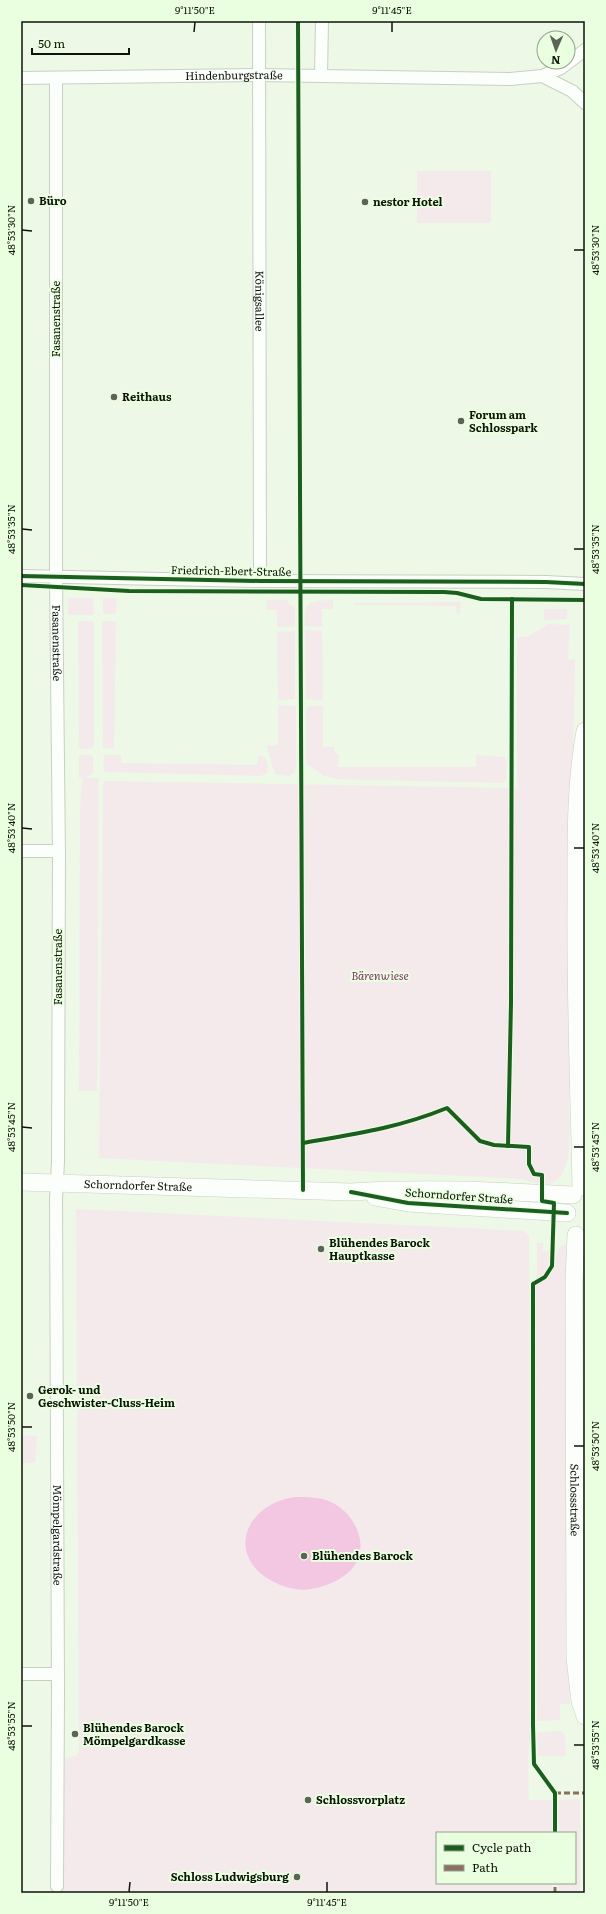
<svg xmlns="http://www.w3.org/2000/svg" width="606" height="1914" viewBox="0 0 606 1914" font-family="Literata,serif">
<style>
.green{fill:#f4eaec}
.water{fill:#f3c6e2}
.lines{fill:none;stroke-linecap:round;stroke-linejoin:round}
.minor-casing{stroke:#c8d0c3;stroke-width:14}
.secondary-casing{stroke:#c8d0c3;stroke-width:18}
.minor{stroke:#fcfefb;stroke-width:12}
.secondary{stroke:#fcfefb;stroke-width:17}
.quiet{stroke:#8d6e63;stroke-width:3;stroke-dasharray:6 3;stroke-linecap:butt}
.cycleway-casing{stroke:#eaffe0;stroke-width:6}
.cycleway{stroke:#1b5e20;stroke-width:4}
.ticks{fill:none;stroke:#0d1409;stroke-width:1.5}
.poi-dot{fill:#5b6457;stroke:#eaffe0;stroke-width:1.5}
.labels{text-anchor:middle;stroke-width:4;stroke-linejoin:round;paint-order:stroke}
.street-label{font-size:11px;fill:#0d1409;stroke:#eaffe0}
.poi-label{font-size:11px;font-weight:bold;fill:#0d1409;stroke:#eaffe0;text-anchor:start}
.park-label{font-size:11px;font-style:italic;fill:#81336e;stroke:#eaffe0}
.neatline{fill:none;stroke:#0d1409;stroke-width:1.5}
.ticks-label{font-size:10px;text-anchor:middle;fill:#0d1409}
</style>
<rect width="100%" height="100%" fill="#edf8e7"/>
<!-- green -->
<g class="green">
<rect x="417" y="171" width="74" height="52"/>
<path d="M68 598H93L94 613 92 615H68Z"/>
<path d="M103 598H117L116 614H104L103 612Z"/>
<path d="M266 600H287L290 605 295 607V627H277V610H267Z"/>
<path d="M333 600V609H322V627L305 626C304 600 308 601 333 600Z"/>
<path d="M461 602 460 614 457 615 456 606 354 605V603Z"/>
<path d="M544 609H567V619L544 620Z"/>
<path d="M80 621H92L94 624V744L91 749H82L79 747 78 623Z"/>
<path d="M104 621H113L116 623 114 749 103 748 102 622Z"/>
<path d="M548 624 570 625 568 659 575 660V666L570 877 569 1151C565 1182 552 1191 523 1179L99 1158 103 786 104 781 517 788V637H527Z"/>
<path d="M305 630 322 631 323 701 306 699Z"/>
<path d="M295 631V699L278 700 277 632Z"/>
<path d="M278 705 296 706V767L295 772 289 776 275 774C274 771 267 748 267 746L278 745Z"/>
<path d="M310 706H323V747H334V751L339 756 338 767H476V755L503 757 507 760 506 780 502 783 336 779 324 776 307 764 306 760V708Z"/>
<path d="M79 755H90L93 757V774L85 778H99L97 1091H79L80 808 82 779 79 778Z"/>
<path d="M104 755H121V763L257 765 258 756 262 755C268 760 269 766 267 773L261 776 106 772 103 769Z"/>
<path d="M76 1209 524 1231 529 1235 530 1740 528 1757 529 1800H552V1833H437V1883H552V1893H63L65 1759 77 1755 79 1752Z"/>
<path d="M537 1243H543V1251H549C549 1264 550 1274 537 1280Z"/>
<path d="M568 1244V1654L570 1704H560V1720L537 1721 536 1286C542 1282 547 1280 551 1274 558 1264 552 1246 568 1244Z"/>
<path d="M585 1275V1365H580L582 1280Z"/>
<path d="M21 1435 37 1436 35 1463H21Z"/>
<path d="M561 1731 565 1735 566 1756H538L537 1734 540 1732Z"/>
<path d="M580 1799V1893H558V1883H575V1833H559V1800Z"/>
</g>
<!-- water -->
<path class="water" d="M295 1497C307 1497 320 1497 331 1502 355 1513 372 1547 351 1570 341 1580 325 1587 311 1589 300 1591 288 1588 278 1584 225 1561 241 1505 295 1497Z"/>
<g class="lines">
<defs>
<g id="minor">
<path id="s1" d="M259 21 260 581"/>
<path d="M321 76 322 21"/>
<path d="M542 76 572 91 585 103"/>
<path id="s2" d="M21 78 259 75 510 79 542 76 561 68 585 50"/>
<path id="s3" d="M56 78V577L59 856 58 1162 56 1199 58 1692 57 1886"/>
<path d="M21 576 260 581 546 582 585 584"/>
<path d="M21 851H59"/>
<path d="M21 1674H58"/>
</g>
<g id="secondary">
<path id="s4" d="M21 1182 351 1192C426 1187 499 1191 573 1195"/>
<path d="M581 1187C579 1090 575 993 576 896 576 842 575 785 585 731"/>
<path d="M375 1197 408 1203 567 1213"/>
<path id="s5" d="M576 1235 574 1281 575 1658 580 1701 585 1716"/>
</g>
</defs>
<!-- minor casing -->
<use href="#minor" class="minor-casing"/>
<!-- secondary casing -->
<use href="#secondary" class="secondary-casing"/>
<!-- minor -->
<use href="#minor" class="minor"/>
<!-- secondary -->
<use href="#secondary" class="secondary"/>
<!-- quiet -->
<g class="quiet">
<path d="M555 1793H585"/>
<path d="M555 1893V1883"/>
</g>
<defs>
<g id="cycleway">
<path d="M298 21 303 1190"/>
<path d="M21 576 260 581 546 582 585 584"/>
<path d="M21 585 129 591 444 592 457 593 481 599 585 600"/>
<path d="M303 1143C355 1134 398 1128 447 1108L480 1141 494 1145 529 1147V1164L534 1174 542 1175V1201L554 1203 552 1266 545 1277 533 1284V1725L534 1764 555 1793V1833"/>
<path d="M508 1146 511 1003 512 599"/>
<path d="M351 1192 408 1203 567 1213"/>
</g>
</defs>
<!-- cycleway casing -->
<use href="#cycleway" class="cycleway-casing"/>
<!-- cycleway -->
<use href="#cycleway" class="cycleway"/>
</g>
<!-- ticks -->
<path class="ticks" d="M194 32 195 22M392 32V22M22 230 32 231M574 250H584M22 529 32 530M574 549H584M22 828 32 829M574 848H584M22 1127 32 1128M574 1147H584M22 1427H32M574 1446H584M22 1726H32M574 1745H584M129 1892 130 1882M327 1892V1882"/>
<!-- markers -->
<g class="poi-dot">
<circle cx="31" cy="201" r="4"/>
<circle cx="365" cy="202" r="4"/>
<circle cx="114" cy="397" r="4"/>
<circle cx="461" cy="421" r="4"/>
<circle cx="321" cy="1249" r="4"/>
<circle cx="30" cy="1396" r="4"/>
<circle cx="304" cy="1556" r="4"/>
<circle cx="75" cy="1734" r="4"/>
<circle cx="308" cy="1800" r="4"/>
<circle cx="297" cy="1877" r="4"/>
</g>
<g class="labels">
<!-- street labels -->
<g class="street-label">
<text dy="4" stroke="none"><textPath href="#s2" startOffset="213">Hindenburgstraße</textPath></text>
<text dy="4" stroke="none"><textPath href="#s1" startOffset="280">Königsallee</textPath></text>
<text transform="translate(56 319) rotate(-90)" y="4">Fasanenstraße</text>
<text transform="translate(231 571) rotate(1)" y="4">Friedrich-Ebert-Straße</text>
<text dy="4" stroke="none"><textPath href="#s3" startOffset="565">Fasanenstraße</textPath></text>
<text transform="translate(58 967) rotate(-90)" y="4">Fasanenstraße</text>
<text dy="4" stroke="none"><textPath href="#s4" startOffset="117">Schorndorfer Straße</textPath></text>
<text transform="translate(459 1196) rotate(4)" y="4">Schorndorfer Straße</text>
<text dy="4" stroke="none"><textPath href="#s5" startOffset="265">Schlossstraße</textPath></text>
<text dy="4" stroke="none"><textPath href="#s3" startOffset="1457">Mömpelgardstraße</textPath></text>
</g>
<!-- poi labels -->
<g class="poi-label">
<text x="39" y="205">Büro</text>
<text x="373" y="206">nestor Hotel</text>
<text x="122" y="401">Reithaus</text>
<text x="469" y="419">Forum am<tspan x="469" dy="13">Schlosspark</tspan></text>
<text x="329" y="1247">Blühendes Barock<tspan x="329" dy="13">Hauptkasse</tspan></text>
<text x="38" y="1394">Gerok- und<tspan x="38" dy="13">Geschwister-Cluss-Heim</tspan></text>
<text x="312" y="1560">Blühendes Barock</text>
<text x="83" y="1732">Blühendes Barock<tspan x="83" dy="13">Mömpelgardkasse</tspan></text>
<text x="316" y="1804">Schlossvorplatz</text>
<text x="289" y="1881" text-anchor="end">Schloss Ludwigsburg</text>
</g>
<!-- park labels -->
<g class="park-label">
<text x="380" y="980">Bärenwiese</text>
</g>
</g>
<!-- border -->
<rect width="606" height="1914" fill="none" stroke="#eaffe0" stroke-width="44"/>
<!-- legend -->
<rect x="436" y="1832" width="140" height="52" fill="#eaffe0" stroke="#92a18a"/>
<rect x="444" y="1845" width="20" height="6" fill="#1b5e20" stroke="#92a18a"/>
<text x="472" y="1852" font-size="12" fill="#0d1409">Cycle path</text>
<rect x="444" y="1865" width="20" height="6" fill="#8d6e63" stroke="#92a18a"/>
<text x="472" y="1872" font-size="12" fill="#0d1409">Path</text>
<!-- north arrow -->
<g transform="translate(556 50) rotate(182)"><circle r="19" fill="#eaffe0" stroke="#92a18a"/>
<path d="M0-3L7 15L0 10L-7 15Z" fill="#5b6457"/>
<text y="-6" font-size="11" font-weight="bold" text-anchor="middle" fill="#0d1409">N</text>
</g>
<!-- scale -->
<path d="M32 48v6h97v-6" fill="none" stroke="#0d1409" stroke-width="2"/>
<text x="38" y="48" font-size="12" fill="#0d1409" stroke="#eaffe0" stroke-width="3" paint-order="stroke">50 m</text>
<rect x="22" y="22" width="562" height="1870" class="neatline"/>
<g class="ticks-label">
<text x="195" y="14">9°11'50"E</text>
<text x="392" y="14">9°11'45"E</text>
<text transform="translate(11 230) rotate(-90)" y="4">48°53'30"N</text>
<text transform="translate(595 250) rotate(-90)" y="4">48°53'30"N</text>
<text transform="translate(11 529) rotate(-90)" y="4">48°53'35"N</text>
<text transform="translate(595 549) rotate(-90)" y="4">48°53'35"N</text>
<text transform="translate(11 828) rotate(-90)" y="4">48°53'40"N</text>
<text transform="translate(595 848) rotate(-90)" y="4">48°53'40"N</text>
<text transform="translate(11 1127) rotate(-90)" y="4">48°53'45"N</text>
<text transform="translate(595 1147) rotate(-90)" y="4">48°53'45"N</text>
<text transform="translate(11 1427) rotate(-90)" y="4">48°53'50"N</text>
<text transform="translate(595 1446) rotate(-90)" y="4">48°53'50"N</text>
<text transform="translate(11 1726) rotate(-90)" y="4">48°53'55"N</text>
<text transform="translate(595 1745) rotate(-90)" y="4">48°53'55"N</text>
<text x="129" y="1906">9°11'50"E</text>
<text x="327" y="1906">9°11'45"E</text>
</g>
</svg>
